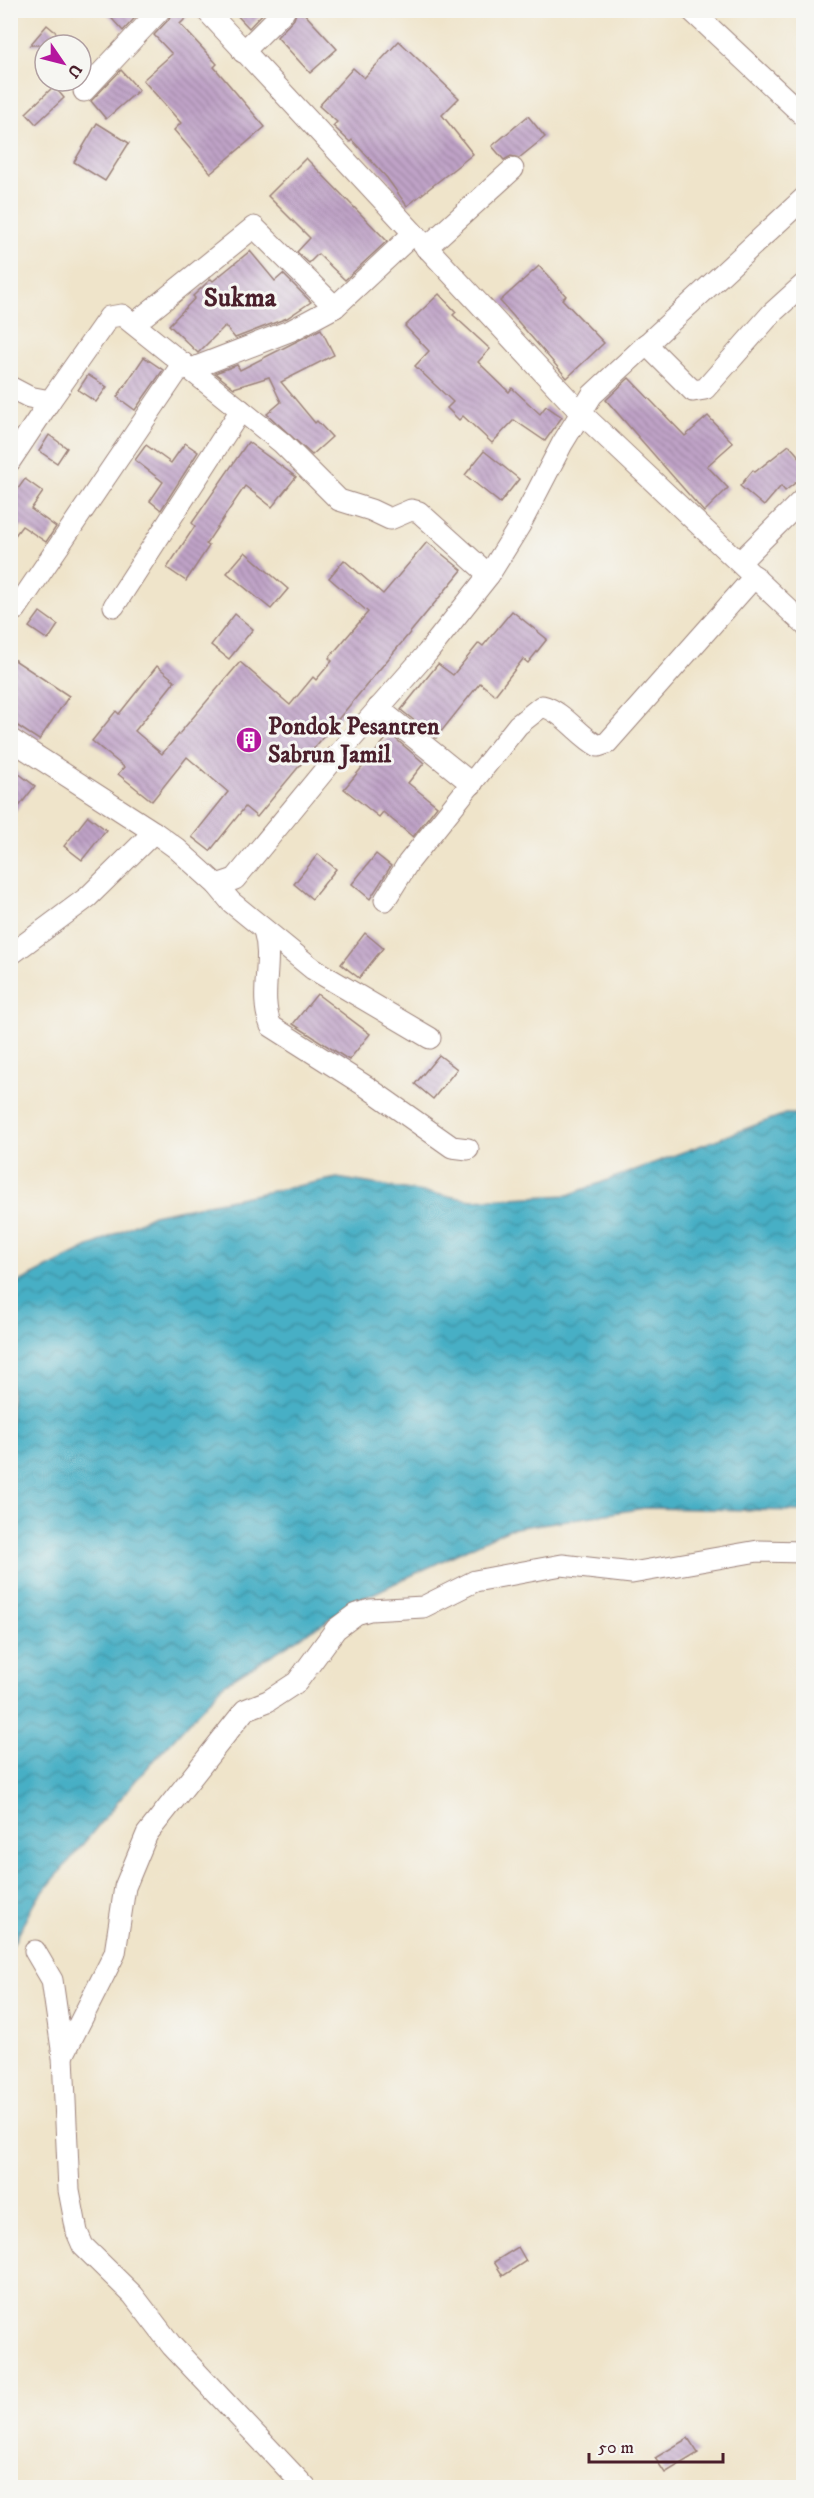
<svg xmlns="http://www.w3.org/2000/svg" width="814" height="2498" viewBox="0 0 814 2498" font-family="'IM FELL DW Pica',serif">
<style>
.water{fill:url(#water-waves);stroke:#486778;stroke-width:1.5}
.building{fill:url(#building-back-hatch)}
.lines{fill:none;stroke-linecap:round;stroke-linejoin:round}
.minor-casing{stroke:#9c827a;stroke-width:23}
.minor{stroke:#fff;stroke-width:21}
.labels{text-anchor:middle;stroke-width:6;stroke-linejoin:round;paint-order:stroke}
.poi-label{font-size:24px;font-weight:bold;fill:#4a1f2b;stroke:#f6f6f2;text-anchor:start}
.quarter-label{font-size:27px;font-weight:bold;fill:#4a1f2b;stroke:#f6f6f2}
</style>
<defs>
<pattern id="water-waves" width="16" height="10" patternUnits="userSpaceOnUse" patternTransform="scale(1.5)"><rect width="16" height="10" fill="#46afc5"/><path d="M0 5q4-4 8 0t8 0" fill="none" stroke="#3c8ea0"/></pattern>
<pattern id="building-back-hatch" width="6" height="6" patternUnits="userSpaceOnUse" patternTransform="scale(1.5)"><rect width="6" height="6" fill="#bfa3c7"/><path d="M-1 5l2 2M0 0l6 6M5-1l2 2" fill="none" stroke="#9d84a2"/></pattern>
</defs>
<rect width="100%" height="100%" fill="#f6f6f2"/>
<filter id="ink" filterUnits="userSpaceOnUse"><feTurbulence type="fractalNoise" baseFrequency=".0167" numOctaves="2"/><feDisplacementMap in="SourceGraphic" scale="12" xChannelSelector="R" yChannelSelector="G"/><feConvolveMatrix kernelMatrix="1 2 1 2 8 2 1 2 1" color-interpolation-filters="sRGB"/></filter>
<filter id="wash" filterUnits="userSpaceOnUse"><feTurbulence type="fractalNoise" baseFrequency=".008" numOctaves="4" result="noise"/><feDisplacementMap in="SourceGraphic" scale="24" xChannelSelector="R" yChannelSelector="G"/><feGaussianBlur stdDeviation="1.35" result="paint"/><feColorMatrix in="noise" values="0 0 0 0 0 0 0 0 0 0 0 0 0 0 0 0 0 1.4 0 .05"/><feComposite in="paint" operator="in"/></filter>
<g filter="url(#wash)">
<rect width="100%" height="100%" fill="#efe4ca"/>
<!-- water -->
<path class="water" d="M785 1114H803V1511L645 1508 509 1529 366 1597 224 1684 136 1780 34 1903 11 1948V1286L153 1215 337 1178 472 1200 568 1195Z"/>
<g id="blocks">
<!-- building -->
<g class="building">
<path d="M104 10H142L123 31Z"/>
<path d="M172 10H194L180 24 217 64 214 67 265 127 211 173 174 130 181 123 143 80 172 54 154 35 169 19Z"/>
<path d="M232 10H266L249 28Z"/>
<path d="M297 10H301L337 49 310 73 277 37 294 19Z"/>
<path d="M47 25 71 45H30Z"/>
<path d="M399 41 459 98 442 115 473 154 407 206 387 178 352 140 350 142 333 126 337 122 319 106 353 68 364 78Z"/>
<path d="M121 70 139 90 106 119 91 101Z"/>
<path d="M54 86 64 98 36 124 26 113Z"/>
<path d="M528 116 545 137 519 158 511 156 504 160 492 146Z"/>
<path d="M97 123 129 143 105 181 74 162Z"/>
<path d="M306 158 387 241 345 280 318 254 309 263 297 252 310 238 268 196Z"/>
<path d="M250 251 275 281 283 274 311 302 287 318 235 338 225 326 198 353 169 325 195 298 193 296 211 279 213 281Z"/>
<path d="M539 266 566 296 562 299 604 343 567 378 500 301Z"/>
<path d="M439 294 456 312 453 315 490 349 478 362 509 392 512 388 540 414 546 406 562 417 545 441 514 420 492 443 463 416 459 420 447 408 453 402 415 366 429 351 405 326Z"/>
<path d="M321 329 334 355 281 382 315 423 317 421 332 437 312 455 267 414 281 402 269 377 234 388 215 373 237 365 240 370Z"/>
<path d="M144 357 163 370 135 410 117 397Z"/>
<path d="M88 375 107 387 96 402 78 390Z"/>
<path d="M629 378 685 436 708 416 733 443 707 466 728 488 704 512 606 400Z"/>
<path d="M49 435 67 448 57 463 39 451Z"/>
<path d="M248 442 296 477 272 507 245 486 206 544 209 546 186 581 167 568 195 526 192 523Z"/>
<path d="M185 443 198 452 161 510 150 501 163 482 135 460 146 445 171 463Z"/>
<path d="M789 445 804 462V476L785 491 781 486 764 506 740 486 753 470 755 472Z"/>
<path d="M484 451 519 479 500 503 465 475Z"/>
<path d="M25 479 43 492 31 509 56 527 46 542 22 526 10 542V500Z"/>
<path d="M427 542 462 570 257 817 245 807 210 851 192 837 228 792 187 757 152 801 118 774 124 767 92 741 116 711 119 714 157 666 175 681 135 731 162 754 240 662 290 705 313 677 316 680 332 661 329 658 368 612 329 578 344 560 383 594Z"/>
<path d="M245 552 288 589 271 609 227 573Z"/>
<path d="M512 611 547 639 528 663 523 659 495 695 480 683 436 738 401 710 438 664 453 675 479 643 483 646Z"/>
<path d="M40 612 58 625 48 640 29 627Z"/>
<path d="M235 614 253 629 229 659 211 645Z"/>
<path d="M10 657 69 696 39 740 10 721Z"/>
<path d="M390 734 424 763 408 783 437 806 413 837 383 812 379 817 344 789Z"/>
<path d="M10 767 35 786 10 818Z"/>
<path d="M88 816 106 830 82 860 64 846Z"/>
<path d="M318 854 336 869 312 899 294 884Z"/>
<path d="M376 854 391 866 370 899 352 884Z"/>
<path d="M365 933 383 948 359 978 341 964Z"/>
<path d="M317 994 370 1034 349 1060 293 1024Z"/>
<path d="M439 1055 457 1069 433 1099 415 1084Z"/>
<path d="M518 2247 526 2261 503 2276 494 2262Z"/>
<path d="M688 2438 698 2453 665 2473 655 2458Z"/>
</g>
</g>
</g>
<g filter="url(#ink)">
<use href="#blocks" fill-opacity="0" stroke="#9c827a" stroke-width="1.5"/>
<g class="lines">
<defs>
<g id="minor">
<path d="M206 10 580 412 804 624"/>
<path d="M691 10 804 116"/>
<path d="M243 52 285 10"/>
<path d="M84 91 160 10"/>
<path d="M426 248 513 169"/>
<path d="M134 324 254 227 335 307"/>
<path d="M646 344 693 391 705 389 772 313 804 284"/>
<path d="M191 369 292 330 335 307 413 234"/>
<path d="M10 387 29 397 50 401 109 317 122 315 282 443 339 500 371 510 390 519 411 510 419 512 489 575"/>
<path d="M10 461 50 401"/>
<path d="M740 562 804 498"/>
<path d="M114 606 241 410"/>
<path d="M16 609 183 363"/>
<path d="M378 708 472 784"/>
<path d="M10 739 154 832 176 848 217 885 235 879 333 760 428 652 489 575 520 525 562 444 592 395 804 198"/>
<path d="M217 885 231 902 313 969 430 1038"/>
<path d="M385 900 408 863 518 725 542 706C563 711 579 736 598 746L607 743 755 576"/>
<path d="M264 930C274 962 258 994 271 1026L367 1087 452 1147 468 1149"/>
<path d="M10 955 88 897 154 832"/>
<path d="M35 1951 52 1980 63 2056 115 1953 125 1887 147 1834 245 1710 268 1701 297 1682 336 1629 356 1614 370 1610 423 1607 475 1581 562 1565 632 1573 758 1551 804 1552"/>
<path d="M63 2056 69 2190 77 2232 83 2246 133 2295 172 2346 306 2488"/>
</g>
</defs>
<!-- minor casing -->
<use href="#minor" class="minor-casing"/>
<!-- minor -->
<use href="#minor" class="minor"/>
</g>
</g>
<!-- icons -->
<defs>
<symbol id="building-disc" viewBox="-11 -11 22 22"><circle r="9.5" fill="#b5179e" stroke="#f6f6f2"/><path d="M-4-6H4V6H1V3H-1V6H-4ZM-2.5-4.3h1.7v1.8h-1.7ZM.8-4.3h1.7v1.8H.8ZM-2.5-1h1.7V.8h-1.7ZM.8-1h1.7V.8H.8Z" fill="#fff"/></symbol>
</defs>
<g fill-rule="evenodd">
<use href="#building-disc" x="234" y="725" width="30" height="30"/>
</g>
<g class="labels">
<!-- poi labels -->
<g class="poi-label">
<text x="268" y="734">Pondok Pesantren<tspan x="268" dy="28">Sabrun Jamil</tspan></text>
</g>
<!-- quarter labels -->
<g class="quarter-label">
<text x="240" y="306">Sukma</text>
</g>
</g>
<!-- margin -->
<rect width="814" height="2498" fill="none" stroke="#f6f6f2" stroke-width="36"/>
<!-- north arrow -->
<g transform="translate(63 63) rotate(125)"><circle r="28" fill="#f6f6f2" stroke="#b1a0a2" stroke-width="1.5"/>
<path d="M0-4.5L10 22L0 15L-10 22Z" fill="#b5179e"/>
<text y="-9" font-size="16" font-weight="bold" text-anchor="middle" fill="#4a1f2b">U</text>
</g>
<!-- scale -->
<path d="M589 2453v9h134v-9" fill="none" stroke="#4a1f2b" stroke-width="3"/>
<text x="598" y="2453" font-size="18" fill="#4a1f2b" stroke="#f6f6f2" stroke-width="4.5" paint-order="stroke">50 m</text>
</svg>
